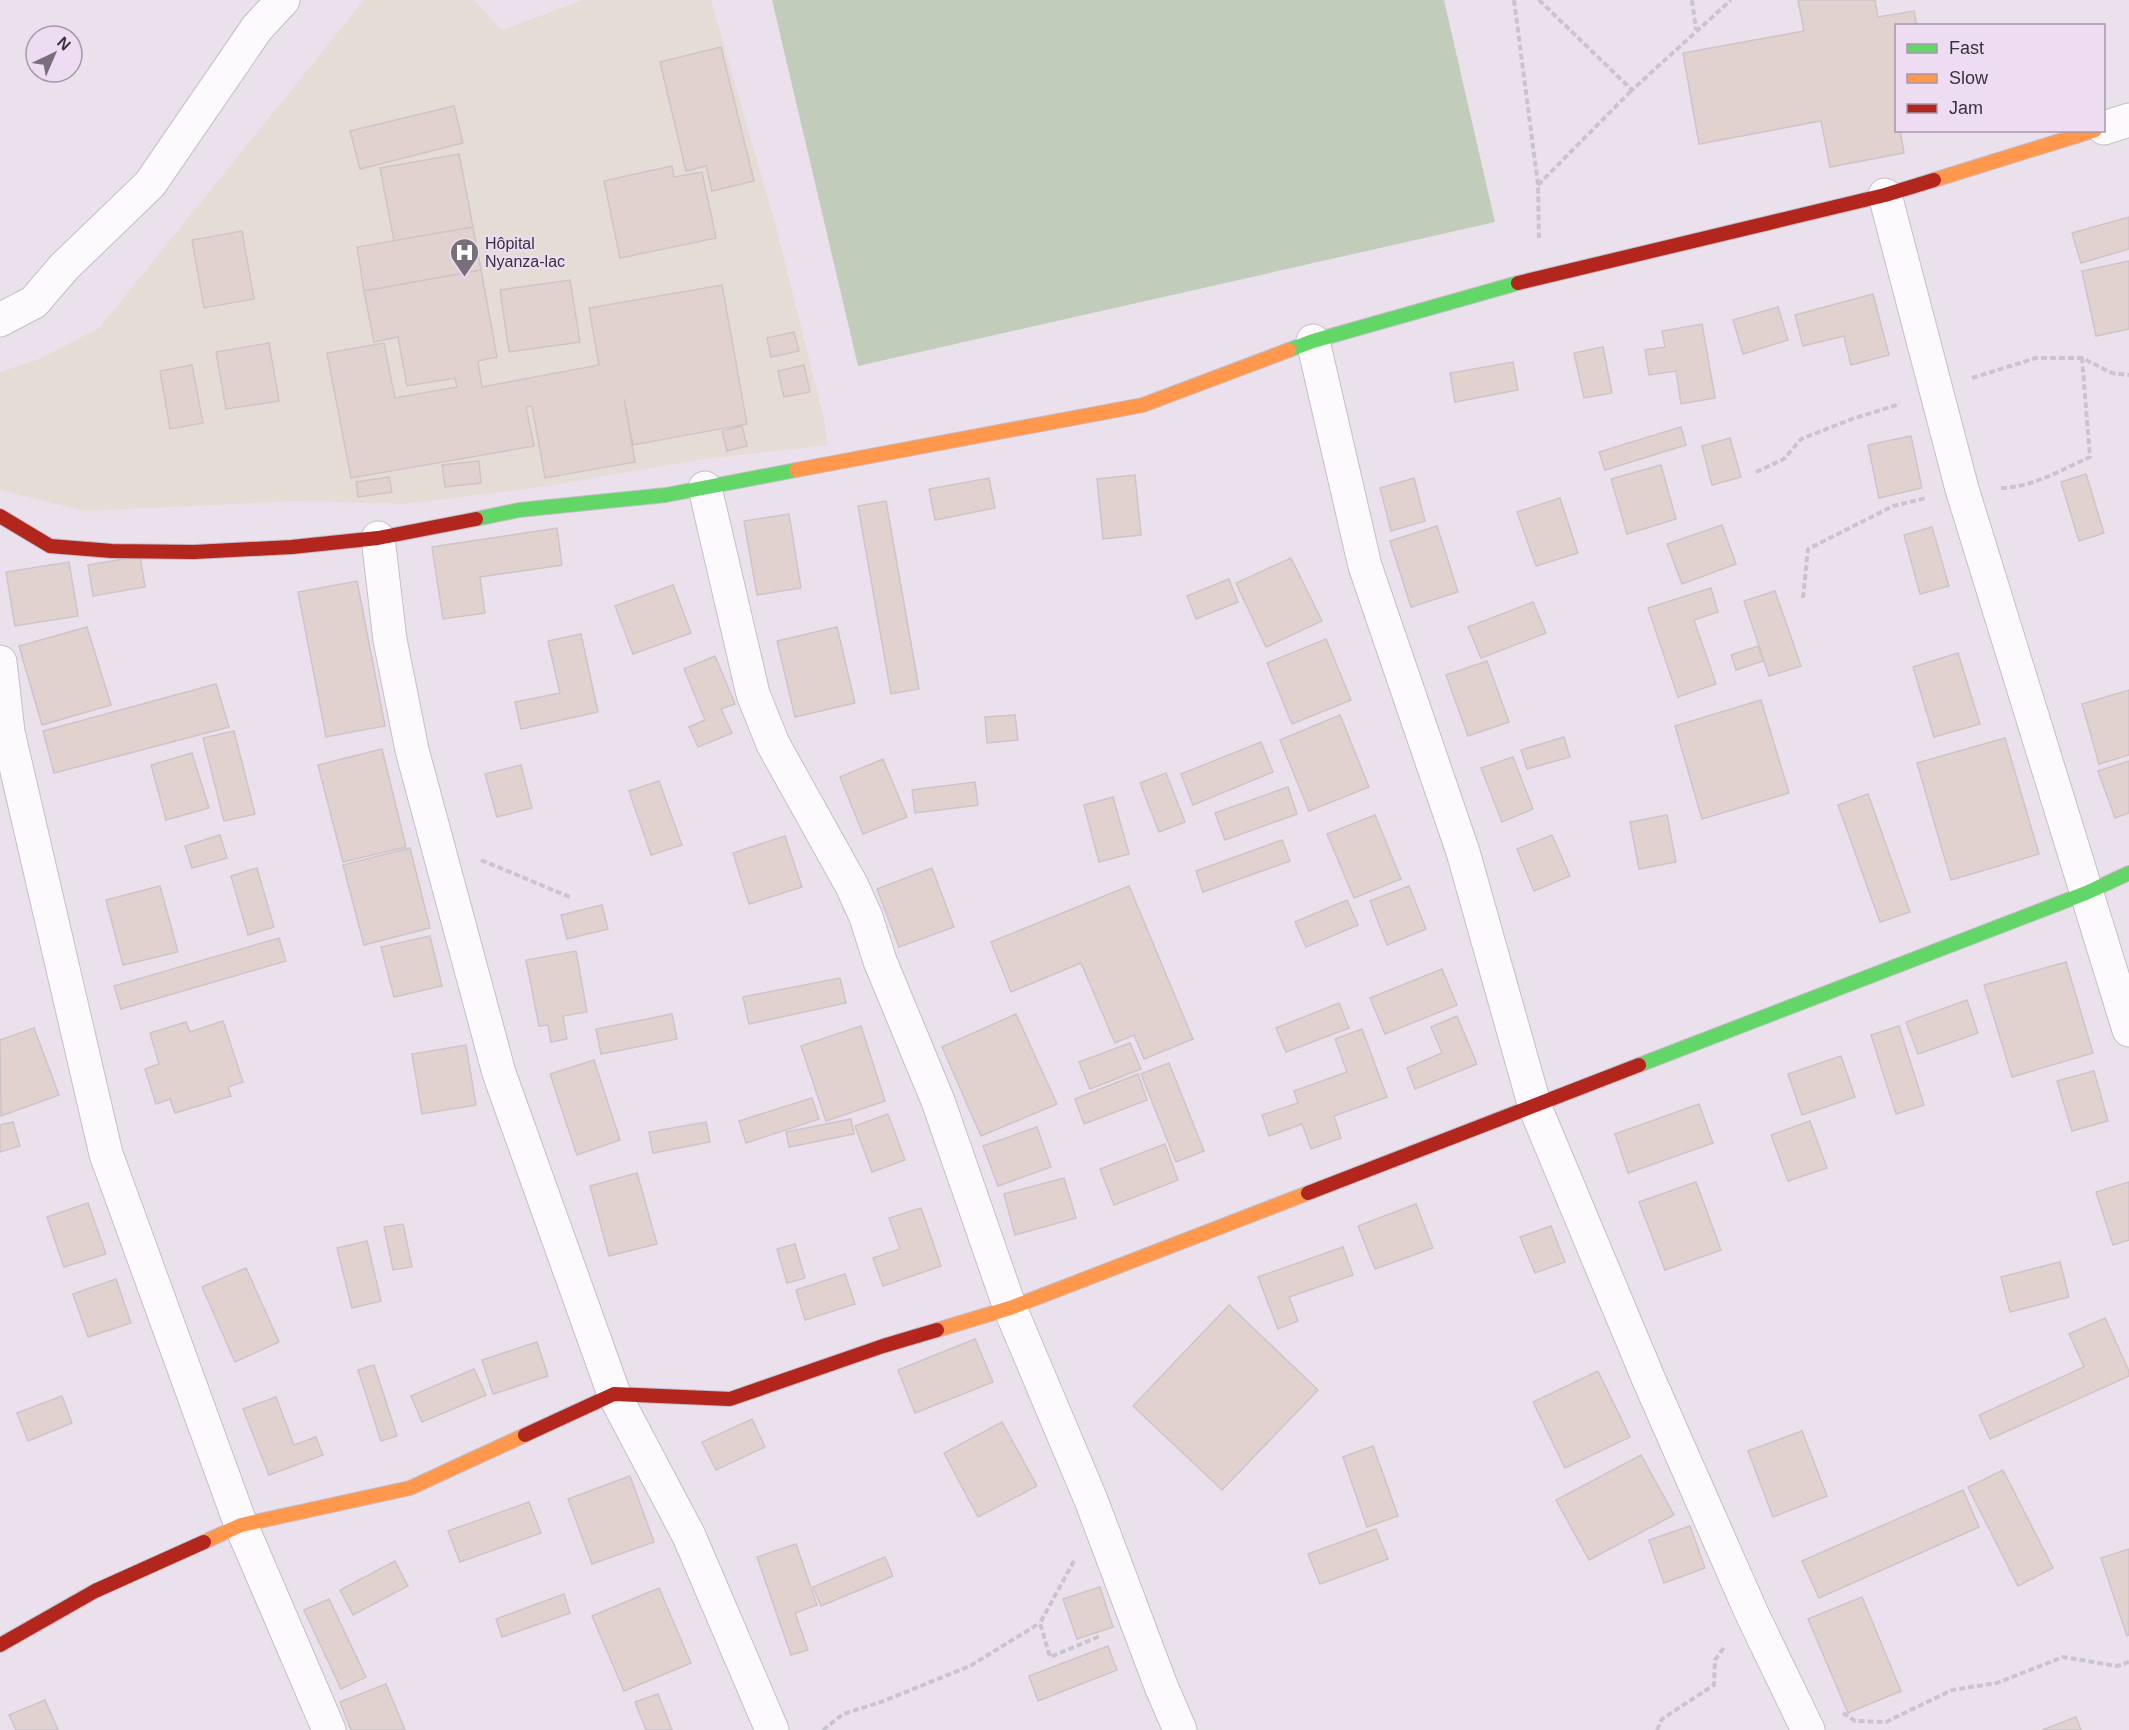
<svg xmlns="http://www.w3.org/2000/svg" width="2129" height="1730" viewBox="0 0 2129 1730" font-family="Arial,sans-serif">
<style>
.medical{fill:#e6dcd6}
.green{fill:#c1cdba}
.building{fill:#e1d2d0;stroke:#cdc4c7;stroke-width:1.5}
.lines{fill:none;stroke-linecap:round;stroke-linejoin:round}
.street-casing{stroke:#c5bec7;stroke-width:35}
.fast-casing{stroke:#c5bec7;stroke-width:16}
.slow-casing{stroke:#c5bec7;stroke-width:16}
.jam-casing{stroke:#c5bec7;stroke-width:16}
.path{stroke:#c9c6cb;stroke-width:4;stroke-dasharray:6 3;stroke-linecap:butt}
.street{stroke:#fcfafc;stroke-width:33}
.fast{stroke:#63d668;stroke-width:14}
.slow{stroke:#ff974d;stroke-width:14}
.jam{stroke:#b3261e;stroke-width:14}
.labels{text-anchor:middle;stroke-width:4.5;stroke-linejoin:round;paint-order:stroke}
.poi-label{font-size:16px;fill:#39323b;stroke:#eddcf2;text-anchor:start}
</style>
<rect width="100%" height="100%" fill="#eae1ed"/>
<!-- medical -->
<path class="medical" d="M364 0H474L502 30 583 0H711L776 227 823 415 828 445 703 459 549 486 407 504 296 501 84 511 0 490V372L39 359 99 328Z"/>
<!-- green -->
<path class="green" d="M772 0H1444L1495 222 858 366Z"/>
<!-- building -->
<g class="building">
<path d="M1798 0H1875L1878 17 1914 11 1917 26H1896V130H1900L1904 153 1830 167 1821 121 1699 144 1683 53 1804 31Z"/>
<path d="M721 47 754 181 712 191 706 166 686 171 660 62Z"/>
<path d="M454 106 463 143 360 169 350 131Z"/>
<path d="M459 154 473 227 394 241 380 168Z"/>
<path d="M672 166 674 177 702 172 716 238 620 258 604 181Z"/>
<path d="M2129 217V249L2081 263 2072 233Z"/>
<path d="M473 227 481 270 364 291 357 247Z"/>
<path d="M242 231 254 299 204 308 192 240Z"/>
<path d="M2129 261V329L2096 336 2082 271Z"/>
<path d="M481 270 497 357 478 361 482 387 599 365 589 308 722 285 747 424 633 445 624 399 635 462 545 478 532 406 526 407 534 446 351 478 327 353 384 343 395 398 457 387 455 378 407 386 398 337 374 342 364 291Z"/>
<path d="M570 280 580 342 509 352 500 290Z"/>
<path d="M1873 294 1889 355 1851 365 1844 336 1803 346 1795 315Z"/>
<path d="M1778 307 1788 340 1743 354 1733 320Z"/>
<path d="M1702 324 1715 398 1681 404 1676 371 1649 375 1645 350 1665 347 1662 331Z"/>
<path d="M794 332 799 351 771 357 767 338Z"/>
<path d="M269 343 279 401 226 409 216 352Z"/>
<path d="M1603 347 1612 393 1584 398 1574 353Z"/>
<path d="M1513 362 1518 390 1455 402 1450 373Z"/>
<path d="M192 365 203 423 170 429 160 371Z"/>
<path d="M804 365 810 392 784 397 778 371Z"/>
<path d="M742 426 747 446 727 451 722 431Z"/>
<path d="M1681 427 1686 445 1605 470 1599 452Z"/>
<path d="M1911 436 1922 488 1879 498 1868 445Z"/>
<path d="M1730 438 1741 477 1712 485 1702 446Z"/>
<path d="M479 461 481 483 445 487 442 465Z"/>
<path d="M1661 465 1676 519 1627 534 1611 479Z"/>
<path d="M2086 474 2104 533 2079 541 2061 482Z"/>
<path d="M1135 475 1141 535 1103 539 1097 479Z"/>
<path d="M389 477 392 492 358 497 356 482Z"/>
<path d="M989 478 995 508 935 520 929 489Z"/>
<path d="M1414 478 1425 521 1391 531 1380 488Z"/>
<path d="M1560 498 1578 553 1536 566 1517 512Z"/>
<path d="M886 501 919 689 891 694 858 506Z"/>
<path d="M789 514 801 588 757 595 744 521Z"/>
<path d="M1722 525 1736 564 1682 584 1667 544Z"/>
<path d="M1437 526 1458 592 1411 607 1390 541Z"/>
<path d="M1932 527 1949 586 1920 594 1904 535Z"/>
<path d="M557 528 562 565 480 577 485 613 443 619 432 547Z"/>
<path d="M140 556 145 587 93 596 88 565Z"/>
<path d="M1291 558 1322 621 1266 647 1236 583Z"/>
<path d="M69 562 78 616 15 626 6 572Z"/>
<path d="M1229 579 1238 602 1196 619 1187 596Z"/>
<path d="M357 581 385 726 326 737 298 592Z"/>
<path d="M673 585 691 633 633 654 615 606Z"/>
<path d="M1711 588 1718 612 1694 620 1716 684 1678 697 1648 608Z"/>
<path d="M1775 591 1801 666 1769 676 1744 601Z"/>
<path d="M1533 602 1546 633 1481 658 1468 627Z"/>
<path d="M87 627 111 705 42 725 19 646Z"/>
<path d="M837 627 855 703 795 717 777 641Z"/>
<path d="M581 634 598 712 521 729 515 702 560 693 548 641Z"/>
<path d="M1326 639 1351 700 1292 724 1267 663Z"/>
<path d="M1758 646 1763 661 1736 670 1731 655Z"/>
<path d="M1958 653 1980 724 1934 737 1913 667Z"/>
<path d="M715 656 735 704 721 709 732 733 698 747 689 727 705 720 684 669Z"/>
<path d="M1487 661 1509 722 1468 736 1446 675Z"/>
<path d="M216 684 229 727 54 773 43 731Z"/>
<path d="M2129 690V755L2099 764 2082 704Z"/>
<path d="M1761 700 1789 793 1702 819 1675 726Z"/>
<path d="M1015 715 1018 740 987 743 985 717Z"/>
<path d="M1340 715 1369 787 1309 811 1280 740Z"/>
<path d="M234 731 255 814 224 821 203 738Z"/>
<path d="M1564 737 1570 757 1527 769 1521 750Z"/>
<path d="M2005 738 2039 854 1951 880 1917 763Z"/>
<path d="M1261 742 1273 772 1193 805 1181 774Z"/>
<path d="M382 749 406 847 343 862 318 765Z"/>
<path d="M192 753 209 808 166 820 151 765Z"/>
<path d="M1513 757 1533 809 1502 822 1481 768Z"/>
<path d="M883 759 907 817 863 834 840 777Z"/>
<path d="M2129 761V813L2115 818 2098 771Z"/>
<path d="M521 765 532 808 497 817 485 774Z"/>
<path d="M1166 773 1185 822 1159 832 1140 783Z"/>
<path d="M659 781 682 845 651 855 629 791Z"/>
<path d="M975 782 978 805 915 813 912 790Z"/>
<path d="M1288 787 1297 814 1225 840 1215 813Z"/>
<path d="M1868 794 1910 912 1880 922 1838 805Z"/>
<path d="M1113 797 1129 854 1099 862 1084 805Z"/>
<path d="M1375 815 1401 879 1354 898 1327 834Z"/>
<path d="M1667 815 1676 862 1639 869 1630 822Z"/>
<path d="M220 835 227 858 192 868 185 846Z"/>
<path d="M1552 835 1570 876 1534 891 1517 849Z"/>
<path d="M785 836 802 887 749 904 733 853Z"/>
<path d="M1282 840 1290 861 1203 892 1196 871Z"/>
<path d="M410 848 430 928 364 945 343 865Z"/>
<path d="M257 868 274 927 248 935 231 876Z"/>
<path d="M932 868 954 927 899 947 877 889Z"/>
<path d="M160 886 178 952 123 965 106 900Z"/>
<path d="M1129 886 1193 1039 1144 1059 1134 1035 1115 1043 1081 963 1011 992 991 942Z"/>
<path d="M1409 886 1426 929 1387 945 1370 901Z"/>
<path d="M1347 900 1358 925 1306 947 1295 922Z"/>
<path d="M602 905 608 929 567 939 561 915Z"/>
<path d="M430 936 442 986 394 997 381 947Z"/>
<path d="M279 938 286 961 121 1009 114 986Z"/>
<path d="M576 951 587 1012 563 1016 567 1039 551 1042 548 1025 539 1026 526 960Z"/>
<path d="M2066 962 2093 1053 2012 1077 1984 985Z"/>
<path d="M1442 969 1457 1005 1385 1034 1370 998Z"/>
<path d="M840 978 846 1003 749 1024 743 997Z"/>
<path d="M1967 1000 1978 1033 1918 1054 1906 1022Z"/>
<path d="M1339 1003 1349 1028 1286 1052 1276 1028Z"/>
<path d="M672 1014 677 1039 601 1054 596 1029Z"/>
<path d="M1016 1014 1057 1104 981 1136 942 1047Z"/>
<path d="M1457 1016 1477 1064 1415 1089 1407 1068 1442 1053 1431 1027Z"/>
<path d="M223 1021 243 1082 228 1087 231 1096 175 1113 170 1099 156 1104 145 1069 159 1064 150 1033 186 1022 190 1032Z"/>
<path d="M861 1026 885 1101 826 1121 801 1046Z"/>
<path d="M1899 1026 1924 1105 1896 1114 1871 1035Z"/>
<path d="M34 1028 59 1095 1 1116 0 1040Z"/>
<path d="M1362 1029 1387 1097 1334 1116 1341 1138 1311 1149 1302 1124 1269 1136 1262 1115 1298 1103 1294 1091 1347 1072 1335 1039Z"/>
<path d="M1130 1043 1141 1069 1090 1089 1079 1062Z"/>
<path d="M466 1045 476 1105 422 1114 412 1054Z"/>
<path d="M1841 1056 1855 1097 1802 1115 1788 1074Z"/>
<path d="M594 1060 620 1140 577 1155 550 1074Z"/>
<path d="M1169 1063 1204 1151 1176 1162 1141 1074Z"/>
<path d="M2094 1071 2108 1121 2072 1131 2057 1081Z"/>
<path d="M1138 1074 1147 1100 1084 1124 1075 1099Z"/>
<path d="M812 1098 819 1119 746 1143 739 1121Z"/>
<path d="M1699 1104 1713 1143 1628 1173 1615 1134Z"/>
<path d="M888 1114 905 1160 872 1172 855 1126Z"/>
<path d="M851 1119 854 1134 789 1147 786 1132Z"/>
<path d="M1810 1121 1827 1168 1788 1181 1771 1135Z"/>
<path d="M13 1122 20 1146 0 1152V1125Z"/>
<path d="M706 1122 710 1142 653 1153 649 1132Z"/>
<path d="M1037 1127 1051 1167 998 1186 983 1146Z"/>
<path d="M1165 1144 1178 1180 1114 1205 1100 1169Z"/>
<path d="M637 1173 657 1244 609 1256 590 1186Z"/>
<path d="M1064 1178 1076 1218 1015 1235 1004 1194Z"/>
<path d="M1696 1182 1721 1250 1665 1270 1639 1202Z"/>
<path d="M2129 1182V1240L2113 1245 2096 1192Z"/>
<path d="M88 1203 106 1254 64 1267 47 1217Z"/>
<path d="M1416 1204 1433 1248 1375 1269 1358 1226Z"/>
<path d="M921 1208 941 1266 883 1286 873 1258 900 1249 889 1218Z"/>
<path d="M403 1224 412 1267 393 1270 384 1227Z"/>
<path d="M1551 1226 1565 1262 1535 1273 1520 1237Z"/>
<path d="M367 1241 381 1301 352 1308 337 1248Z"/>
<path d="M795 1244 805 1278 787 1283 777 1249Z"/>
<path d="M1343 1247 1353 1275 1289 1297 1298 1321 1278 1329 1258 1277Z"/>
<path d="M2060 1262 2069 1297 2010 1312 2001 1277Z"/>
<path d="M246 1268 279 1342 235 1362 202 1287Z"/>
<path d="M845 1274 855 1304 805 1320 796 1290Z"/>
<path d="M116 1279 131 1323 88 1337 73 1294Z"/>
<path d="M1229 1305 1318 1390 1222 1490 1133 1406Z"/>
<path d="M2105 1318 2129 1371V1376L1990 1439 1979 1415 2084 1367 2069 1334Z"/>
<path d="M975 1339 993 1382 915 1413 898 1370Z"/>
<path d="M537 1342 548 1376 493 1394 482 1360Z"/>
<path d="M374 1365 397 1436 381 1441 358 1370Z"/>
<path d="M474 1369 486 1395 422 1422 411 1396Z"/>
<path d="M1598 1371 1630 1437 1565 1468 1533 1402Z"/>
<path d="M62 1396 72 1423 28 1441 17 1413Z"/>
<path d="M276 1397 294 1445 316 1437 323 1455 269 1475 243 1409Z"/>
<path d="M752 1419 765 1447 716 1470 702 1442Z"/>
<path d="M1002 1422 1037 1486 978 1517 944 1453Z"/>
<path d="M1802 1431 1827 1496 1773 1517 1748 1451Z"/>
<path d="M1373 1446 1398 1516 1367 1527 1343 1457Z"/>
<path d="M1641 1455 1674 1515 1589 1560 1556 1500Z"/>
<path d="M2003 1470 2053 1568 2018 1586 1968 1487Z"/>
<path d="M630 1476 654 1542 592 1564 568 1499Z"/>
<path d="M1963 1490 1979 1527 1819 1598 1802 1561Z"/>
<path d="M529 1502 541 1533 460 1562 448 1531Z"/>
<path d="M1690 1526 1705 1568 1664 1583 1649 1540Z"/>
<path d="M1376 1529 1388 1559 1320 1584 1308 1554Z"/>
<path d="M796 1544 817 1605 795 1613 808 1650 791 1655 757 1557Z"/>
<path d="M2129 1549V1635L2127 1636 2101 1558Z"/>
<path d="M885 1557 893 1576 821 1606 813 1587Z"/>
<path d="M395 1561 408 1586 353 1615 340 1590Z"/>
<path d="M1100 1587 1113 1627 1077 1639 1063 1599Z"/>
<path d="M659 1588 691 1663 624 1691 592 1616Z"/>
<path d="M564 1594 570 1613 502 1637 496 1619Z"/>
<path d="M1862 1597 1901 1691 1848 1713 1808 1619Z"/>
<path d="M329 1599 366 1677 341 1689 304 1610Z"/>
<path d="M1108 1646 1117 1670 1038 1701 1029 1676Z"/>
<path d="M386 1684 405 1730H351L340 1702Z"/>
<path d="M658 1694 672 1730H646L635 1702Z"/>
<path d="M45 1700 58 1730H16L9 1715Z"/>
<path d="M2076 1717 2081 1730H2042Z"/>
</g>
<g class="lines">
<defs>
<g id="street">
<path d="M2104 128 2129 120"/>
<path d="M1885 195 1962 489 2129 1030"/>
<path d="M0 320 34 302 64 267 150 184 257 28 283 0"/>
<path d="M1313 341 1365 566 1463 852 1535 1107 1649 1380 1752 1614 1808 1730"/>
<path d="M705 488 753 694 773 744 852 886 866 917 880 961 938 1101 1010 1308 1091 1500 1161 1686 1180 1730"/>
<path d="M378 538 390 640 412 750 499 1073 614 1394 689 1536 772 1730"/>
<path d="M0 662 8 732 106 1154 241 1525 329 1730"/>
</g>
<g id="fast">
<path d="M1289 350 1313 341 1518 283"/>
<path d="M476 519 519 510 666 495 796 470"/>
<path d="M1639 1065 2086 893 2129 873"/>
</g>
<g id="slow">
<path d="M1934 180 2095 130"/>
<path d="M796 470 1143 405 1289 350"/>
<path d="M937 1330 1010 1308 1308 1193"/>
<path d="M204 1542 241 1525 410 1488 525 1435"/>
</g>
<g id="jam">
<path d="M1518 283 1885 195 1934 180"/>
<path d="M0 516 50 546 112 551 194 552 292 547 378 538 476 519"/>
<path d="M1308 1193 1639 1065"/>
<path d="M525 1435 614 1394 730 1399 883 1346 937 1330"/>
<path d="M0 1645 95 1591 204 1542"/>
</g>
</defs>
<!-- street casing -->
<use href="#street" class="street-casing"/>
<!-- fast casing -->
<use href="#fast" class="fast-casing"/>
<!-- slow casing -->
<use href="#slow" class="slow-casing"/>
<!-- jam casing -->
<use href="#jam" class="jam-casing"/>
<!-- path -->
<g class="path">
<path d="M1514 0 1538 185 1539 238"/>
<path d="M1539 0 1632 90 1731 0"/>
<path d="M1692 0 1696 30"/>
<path d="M1538 185 1632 90"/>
<path d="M1972 378 2036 358H2082L2112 373 2129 375"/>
<path d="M1756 472 1784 459 1801 439 1852 419 1900 404"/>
<path d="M2001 488C2031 488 2063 469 2090 457L2082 358"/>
<path d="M1803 598 1808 549 1893 506 1926 498"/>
<path d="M481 860 572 898"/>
<path d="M1074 1561 1040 1623 1050 1657 1098 1637H1100"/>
<path d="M1843 1713 1855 1721 1886 1722 1952 1690 1997 1683 2063 1657 2117 1666 2129 1662"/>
<path d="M823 1730 843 1714 881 1702 970 1666 1040 1623"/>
<path d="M1657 1730 1662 1719 1714 1685 1715 1660 1725 1646"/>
</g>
<!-- street -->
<use href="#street" class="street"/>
<!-- fast -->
<use href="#fast" class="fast"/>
<!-- slow -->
<use href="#slow" class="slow"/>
<!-- jam -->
<use href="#jam" class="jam"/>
</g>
<!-- icons -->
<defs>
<symbol id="hospital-pin" viewBox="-11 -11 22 30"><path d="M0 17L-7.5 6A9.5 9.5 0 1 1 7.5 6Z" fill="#776f79" stroke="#eddcf2"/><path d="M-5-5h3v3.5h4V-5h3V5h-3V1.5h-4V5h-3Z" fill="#fff"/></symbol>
</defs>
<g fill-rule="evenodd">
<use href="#hospital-pin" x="448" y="236" width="33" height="45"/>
</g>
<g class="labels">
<!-- poi labels -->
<g class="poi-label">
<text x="485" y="249">Hôpital<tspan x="485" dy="18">Nyanza-lac</tspan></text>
</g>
</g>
<!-- legend -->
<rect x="1895" y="24" width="210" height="108" fill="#eddcf2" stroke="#a598a9" stroke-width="1.5"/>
<rect x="1907" y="44" width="30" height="9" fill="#63d668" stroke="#a598a9" stroke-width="1.5"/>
<text x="1949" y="54" font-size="18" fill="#39323b">Fast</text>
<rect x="1907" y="74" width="30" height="9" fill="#ff974d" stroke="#a598a9" stroke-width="1.5"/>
<text x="1949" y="84" font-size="18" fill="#39323b">Slow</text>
<rect x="1907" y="104" width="30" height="9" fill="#b3261e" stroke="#a598a9" stroke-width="1.5"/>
<text x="1949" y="114" font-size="18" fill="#39323b">Jam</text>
<!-- north arrow -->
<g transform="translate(54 54) rotate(44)"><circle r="28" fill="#eddcf2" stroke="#a598a9" stroke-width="1.5"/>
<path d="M0-4.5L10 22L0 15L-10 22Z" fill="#776f79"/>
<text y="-9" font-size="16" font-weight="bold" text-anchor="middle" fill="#39323b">N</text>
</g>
</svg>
